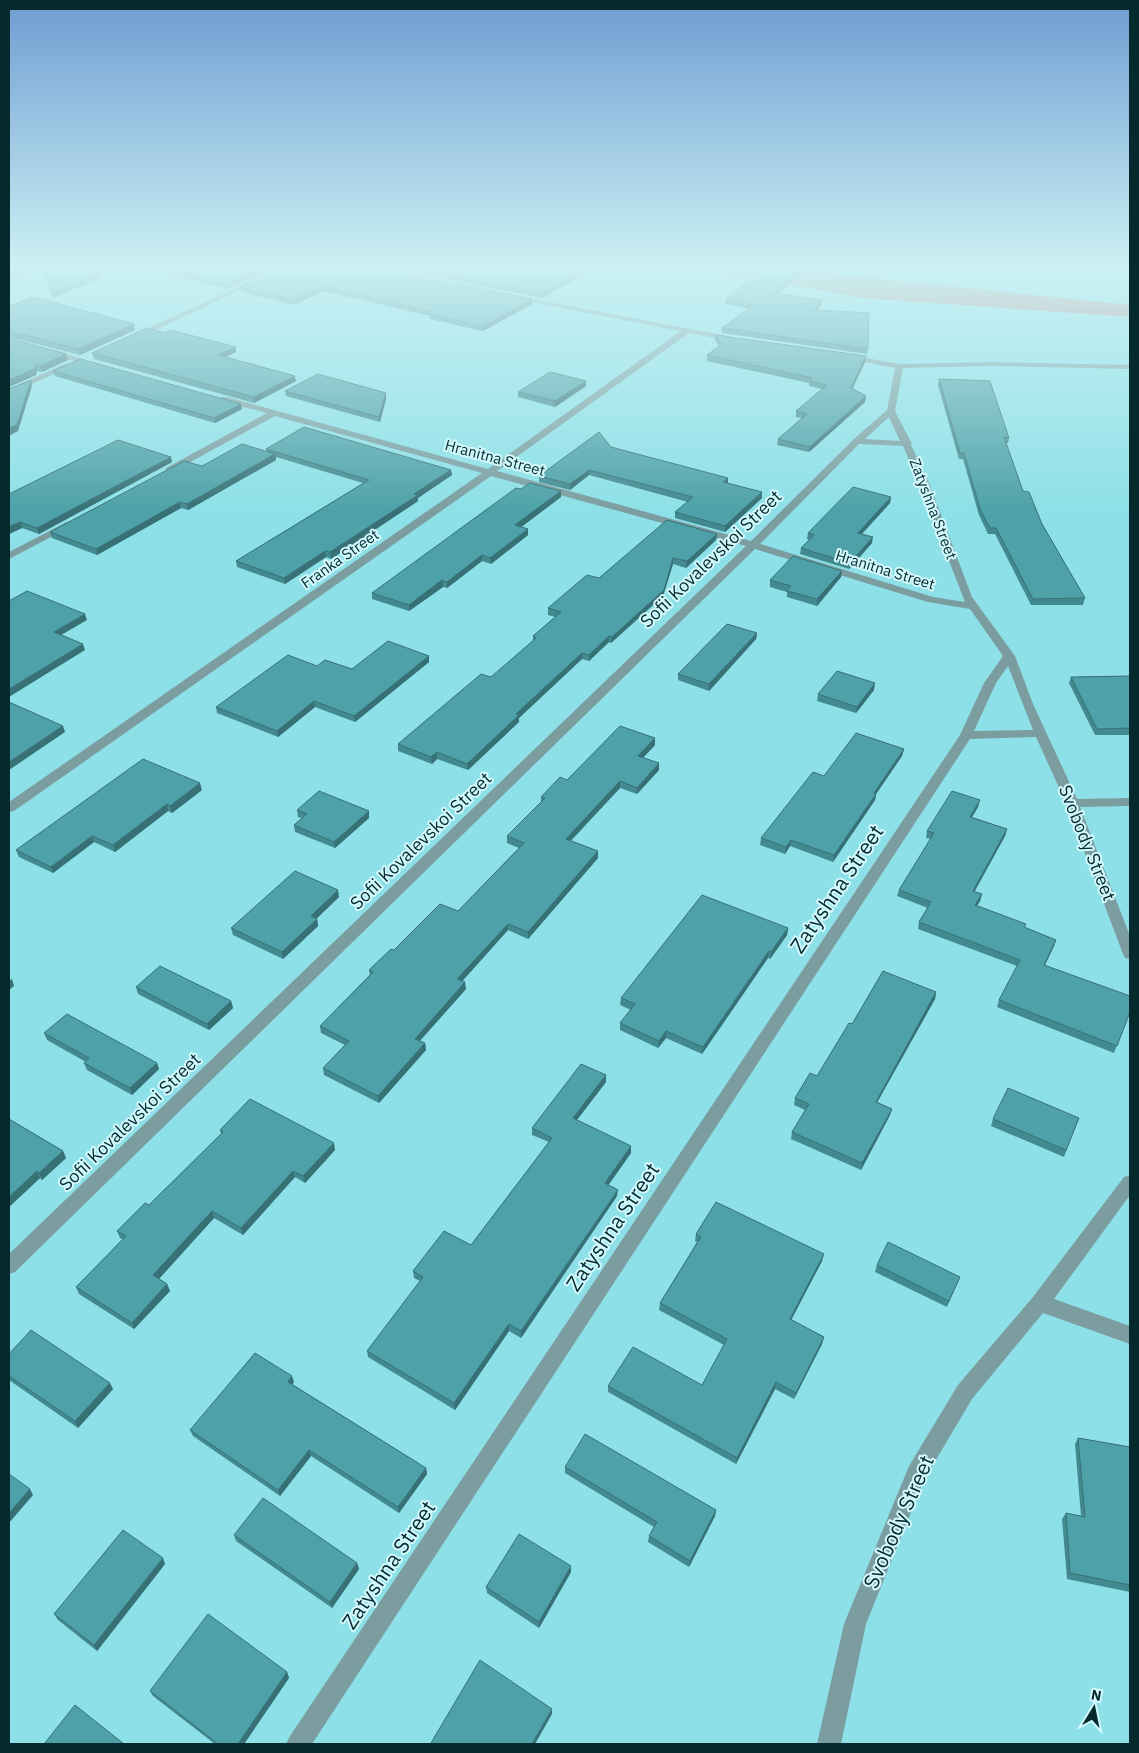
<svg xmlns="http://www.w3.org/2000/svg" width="1139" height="1753" viewBox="0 0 1139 1753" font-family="'IBM Plex Sans',sans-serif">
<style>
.forest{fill:#c47975}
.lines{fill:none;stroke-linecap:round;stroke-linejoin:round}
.minor{fill:#7c9da0;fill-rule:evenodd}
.wall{fill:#438a90}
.shaded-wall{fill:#377176}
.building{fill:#4ea1a8;stroke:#377176}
.labels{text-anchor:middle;stroke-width:4;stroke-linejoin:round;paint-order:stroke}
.far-street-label{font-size:15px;fill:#052a2d;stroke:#d2f9fd}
.street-label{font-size:18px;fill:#052a2d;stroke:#d2f9fd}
.near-street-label{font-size:21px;fill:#052a2d;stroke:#d2f9fd}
</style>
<rect width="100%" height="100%" fill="#8de0e7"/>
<!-- forest -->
<path class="forest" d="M686 266H789L842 275 1130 305V317L862 298Z"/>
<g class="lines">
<!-- minor -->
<g class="minor">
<path d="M34 266H45L9 280V276Z"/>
<path d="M283 266H293L136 339 129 337Z"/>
<path d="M512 295 732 337 736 339 732 341 689 333 497 471 751 541 854 439 887 410 895 368 844 358V354L899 364 992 362 1130 365V369L992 366 903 368 895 411 912 444 911 445 927 478 972 597 1015 656 1033 704 1077 799 1130 798V806L1080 807 1130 936V959L1125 958 1123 954 1066 803 1036 737 970 739 312 1744H286L290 1736 960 735 984 683 1003 656 970 609 928 602 755 549 15 1272 9 1274V1254L746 546 491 476 14 811 9 812V802L482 473 275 416 172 472H166V468L267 413 221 401V397H227L488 469 681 331 515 299H512ZM889 417 900 441 865 439ZM859 444 903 446 917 478 965 602 933 597 760 544ZM1008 666 1033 730 974 731 996 683Z"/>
<path d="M45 349H51L101 365 94 367 45 353Z"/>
<path d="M67 363 74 365 9 394V389Z"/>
<path d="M67 522 70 523V527L9 559V552Z"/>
<path d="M1130 1175V1195L1054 1299 1130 1326V1344L1043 1313 972 1399 924 1480 866 1624 841 1744H817L844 1624 909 1466 958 1385 1033 1297 1124 1177Z"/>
</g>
</g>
<!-- wall -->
<g class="wall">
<path d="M277 266 228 289 168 275 167 270Z"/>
<path d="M285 266 532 304 483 331 430 319V316L323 291 294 305 241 292 240 287Z"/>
<path d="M380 266H583L588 268V272L542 298Z"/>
<path d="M778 294 822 300 821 305 817 310 868 349 867 354 722 333V328L749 309 726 304V299Z"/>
<path d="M9 306 135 330 80 355 9 337Z"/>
<path d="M164 333 236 347V352L226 357 296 381 254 403 94 359 92 353Z"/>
<path d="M715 335 865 362 852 389 866 396 865 402 809 452 777 445 778 439 802 418 796 417V411L822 389 809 386V383L707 361V355L719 346 715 340Z"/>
<path d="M9 338 68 360 42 372 37 371 36 375 9 387Z"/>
<path d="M53 371 242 409 215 423 55 376Z"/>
<path d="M939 379 1009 438 1008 443H1006L1023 491 1085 598 1083 605H1031L995 534H988L979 515 963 459H959L938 385Z"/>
<path d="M586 386 555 407 518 397V392Z"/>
<path d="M285 391 386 393V399L380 422 286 396Z"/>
<path d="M611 447 728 478V483L762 492V498L725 532 675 518V512L688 502 589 475 570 490 539 482V476Z"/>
<path d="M266 449 451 470 452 475 418 498V501L331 559 326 557 285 584 237 567 236 561 363 483 276 457V460L188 510 181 508 97 555 52 538 50 532 267 451Z"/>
<path d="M172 462 39 534 22 528 9 534V494Z"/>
<path d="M521 489 561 491V497L521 527 528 535 491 564 482 561 447 588 443 587 409 611 372 599V593Z"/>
<path d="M891 497 890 503 862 534 872 543 849 569 800 554 801 548 809 540 807 539 808 533Z"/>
<path d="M717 534 716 540 686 568 673 564 663 596 611 643 609 642 589 661 582 659 519 718V722L468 770 437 759 432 764 398 751V744L491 677 533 641V636L555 617 548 615V608L599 578Z"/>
<path d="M841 577 817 606 787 597V592L770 587V580Z"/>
<path d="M757 633 756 639 709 691 678 680V674Z"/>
<path d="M429 656V662L355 722 315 707 278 737 217 713 216 707 317 666 352 669Z"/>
<path d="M1130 676V735H1095L1069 683 1071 677Z"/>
<path d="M874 690 856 713 817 701 818 694Z"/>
<path d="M655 738V745L643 758 659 770 637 794 620 788 571 841 598 851V858L528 939 508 930 462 981 466 989 420 1041 425 1043 426 1050 379 1103 324 1075 323 1068 345 1045 321 1033 320 1026 370 975 369 970 394 950 458 911 519 848 507 843V836L541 803V797L567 780Z"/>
<path d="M904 749 902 756 876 794 875 800 833 862 790 846 785 854 760 845 761 838 824 776Z"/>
<path d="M202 790 172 813 168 811 115 852 94 842 53 873 19 857 16 850Z"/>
<path d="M978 807 972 817 1007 829 1005 836 974 892 982 894 980 901 977 906 1026 924 1024 928 1056 940 1054 946 1045 965 1130 1012 1114 1053 997 1007 999 1000 1017 966 918 929 919 922 928 908 897 896 899 890 931 839 926 838 927 831Z"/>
<path d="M297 810 369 818 335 848 295 832 294 825 302 818 298 817Z"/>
<path d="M339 897 317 918 318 926 283 959 233 935 231 928Z"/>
<path d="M788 928 787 935 770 959 768 958 702 1054 666 1038 658 1048 620 1030V1023L631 1010 620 1005 621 998Z"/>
<path d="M136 987 231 1001 233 1008 209 1030 138 994Z"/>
<path d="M936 992 935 999 877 1102 892 1109 890 1115 861 1170 791 1139 792 1132 805 1110 794 1105 795 1098 817 1076 852 1024Z"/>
<path d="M44 1033 157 1063 159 1069 132 1095 87 1070 84 1063 86 1062 47 1040Z"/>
<path d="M606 1075V1082L577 1120 631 1146V1153L608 1185 617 1196 521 1338 509 1331 455 1410 368 1357 367 1351 420 1281 414 1278 413 1271 471 1245 549 1142 532 1135V1128Z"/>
<path d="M1079 1118 1064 1157 991 1126 993 1119Z"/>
<path d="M9 1119 63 1151 66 1158 42 1180 40 1178 9 1207Z"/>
<path d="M220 1130 335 1150 305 1183 295 1177 243 1235 214 1218 159 1279 167 1284 170 1291 134 1329 79 1294 76 1287 123 1240 120 1238 117 1231 149 1205 221 1134Z"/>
<path d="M696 1234 822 1261 791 1320 824 1337 822 1344 794 1399 775 1389 736 1464 608 1392V1386L702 1385 724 1345 659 1310 660 1303 697 1242 695 1241Z"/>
<path d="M877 1265 960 1277 947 1307 875 1272Z"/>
<path d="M9 1354 113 1389 78 1428 9 1380Z"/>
<path d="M294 1382 292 1384 426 1468 427 1474 399 1513 311 1456 280 1496 193 1436 190 1430Z"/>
<path d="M1078 1438 1130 1447V1592L1067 1579 1062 1519 1066 1513 1081 1516 1075 1444Z"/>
<path d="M565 1467 716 1510 715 1516 689 1567 648 1542 649 1536 654 1527 565 1473Z"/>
<path d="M234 1535 357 1563 359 1569 332 1608 236 1541Z"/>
<path d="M165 1564 97 1651 58 1620 54 1614Z"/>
<path d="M571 1572 539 1628 487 1593 486 1587Z"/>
<path d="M287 1672 289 1678 244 1744H215L153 1696 150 1691Z"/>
</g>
<!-- shaded-wall -->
<g class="shaded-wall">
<path d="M266 266H277L228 289 227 284Z"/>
<path d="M805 266H810L773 298 774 293Z"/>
<path d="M588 268V272L542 298V293Z"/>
<path d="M100 274 101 278 52 298 51 293Z"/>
<path d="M323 286V291L294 305V300Z"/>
<path d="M532 299V304L483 331V326Z"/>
<path d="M822 300 821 305 813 315 814 310Z"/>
<path d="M134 324 135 330 80 355 78 349Z"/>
<path d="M236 347V352L219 360 218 355Z"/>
<path d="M66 354 68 360 42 372 40 366Z"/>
<path d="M866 356 865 362 850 394 851 388Z"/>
<path d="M35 365 37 371 36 375 9 387V380Z"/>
<path d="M295 376 296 381 254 403V397Z"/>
<path d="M31 380 32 386 18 431 9 436V428Z"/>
<path d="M586 381V386L555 407V401Z"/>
<path d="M386 393V399L380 422 379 417Z"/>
<path d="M866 396 865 402 809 452 810 447Z"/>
<path d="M241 404 242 409 215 423 214 418Z"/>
<path d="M275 454 276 460 188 510 187 504Z"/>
<path d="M171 457 172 462 39 534 37 528Z"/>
<path d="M451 470 452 475 418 498V501L331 559 330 552 414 494Z"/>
<path d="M589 470V475L570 490V484Z"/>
<path d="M728 478V484L723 482Z"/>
<path d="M561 491V497L516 531 515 525Z"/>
<path d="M762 492V498L725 532V526Z"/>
<path d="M891 497 890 503 857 539 858 533Z"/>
<path d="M180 502 181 508 97 555 96 549Z"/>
<path d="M20 522 22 528 9 534V527Z"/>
<path d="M528 529V535L491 564 490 558Z"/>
<path d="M717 534 716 540 686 568 687 561Z"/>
<path d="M873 537 872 543 849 569 850 563Z"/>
<path d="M325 551 326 557 285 584 284 578Z"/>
<path d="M482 555V561L447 588V582Z"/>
<path d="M673 558V564L663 596 611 643 612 637Z"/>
<path d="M842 571 841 577 817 606V599Z"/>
<path d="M442 580 443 587 409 611V605Z"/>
<path d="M85 614 87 620 56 638 54 632Z"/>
<path d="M757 633 756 639 709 691V684Z"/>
<path d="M609 636V642L589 661V655Z"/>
<path d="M83 644 85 650 9 697V689Z"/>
<path d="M582 653V659L519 718V722L468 770 467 764 516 714Z"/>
<path d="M429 656V662L355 722 354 716Z"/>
<path d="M875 683 874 690 856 713 857 707Z"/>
<path d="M314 701 315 707 278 737 277 731Z"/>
<path d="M63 726 65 732 9 770V762Z"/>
<path d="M655 738V745L638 763V756Z"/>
<path d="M904 749 902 756 876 794 875 800 833 862 834 855 874 793Z"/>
<path d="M437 752V759L432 764 431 757Z"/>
<path d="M659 763V770L637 794V788Z"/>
<path d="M620 781V788L566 845V839Z"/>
<path d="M200 783 202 790 172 813 170 806Z"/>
<path d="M980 800 978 807 968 824 970 817Z"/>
<path d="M167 804 168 811 115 852 113 845Z"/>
<path d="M369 811V818L335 848 334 842Z"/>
<path d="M1007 829 1005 836 971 898 973 891Z"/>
<path d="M92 836 94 842 53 873 51 867Z"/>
<path d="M791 840 790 846 785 854 786 847Z"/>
<path d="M598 851V858L528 939V932Z"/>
<path d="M338 890 339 897 312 923 311 916Z"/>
<path d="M982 894 980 901 973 912 975 905Z"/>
<path d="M317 919 318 926 283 959 282 952Z"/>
<path d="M508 924V930L458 986 457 979Z"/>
<path d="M788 928 787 935 770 959 771 952Z"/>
<path d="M1056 940 1054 946 1042 971 1044 965Z"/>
<path d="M769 951 768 958 702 1054 703 1047Z"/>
<path d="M12 979 14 986 9 990V981Z"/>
<path d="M465 982 466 989 415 1046V1039Z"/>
<path d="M936 992 935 999 874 1108 876 1102Z"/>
<path d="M231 1001 233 1008 209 1030 207 1024Z"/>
<path d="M666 1031V1038L658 1048 659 1041Z"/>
<path d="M425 1043 426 1050 379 1103 378 1096Z"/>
<path d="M157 1063 159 1069 132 1095 130 1088Z"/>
<path d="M606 1075V1082L573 1125V1118Z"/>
<path d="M892 1109 890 1115 861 1170 862 1163Z"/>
<path d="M334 1143 335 1150 305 1183 303 1176Z"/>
<path d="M631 1146V1153L605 1190V1183Z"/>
<path d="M63 1151 66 1158 42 1180 39 1173Z"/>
<path d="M37 1171 40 1178 9 1207V1197Z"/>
<path d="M293 1171 295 1177 243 1235 241 1228Z"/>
<path d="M618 1190 617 1196 521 1338V1331Z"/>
<path d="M212 1211 214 1218 156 1282 153 1275Z"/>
<path d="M824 1254 822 1261 788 1326 790 1319Z"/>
<path d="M167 1284 170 1291 134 1329 132 1323Z"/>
<path d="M509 1324V1331L455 1410 454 1403Z"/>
<path d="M824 1337 822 1344 794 1399 796 1393Z"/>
<path d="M292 1376 294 1382 290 1388 288 1382Z"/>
<path d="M776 1382 775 1389 736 1464 737 1458Z"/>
<path d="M110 1383 113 1389 78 1428 75 1421Z"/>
<path d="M309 1450 311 1456 280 1496 278 1490Z"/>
<path d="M426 1468 427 1474 399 1513 398 1507Z"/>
<path d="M30 1489 33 1495 9 1523V1513Z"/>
<path d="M716 1510 715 1516 689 1567 690 1561Z"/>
<path d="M163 1558 165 1564 97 1651 94 1645Z"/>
<path d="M357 1563 359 1569 332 1608 330 1602Z"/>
<path d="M571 1566V1572L539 1628V1622Z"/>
<path d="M287 1672 289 1678 244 1744H238Z"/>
<path d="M552 1709V1714L535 1744H532Z"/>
</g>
<!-- building -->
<g class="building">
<path d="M41 266H71L100 274 51 293Z"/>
<path d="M176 266H266L227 284 167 270Z"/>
<path d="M285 266H368L532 299 483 326 429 314 433 312 323 286 294 300 240 287Z"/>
<path d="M404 266H583L588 268 542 293Z"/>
<path d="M766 266H805L774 293 822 300 814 310 869 313 868 349 722 328 754 305 726 299Z"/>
<path d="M33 297 134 324 78 349 9 331V306Z"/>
<path d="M147 328 164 333 170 330 236 347 218 355 295 376 254 397 92 353Z"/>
<path d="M715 335 866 356 851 388 866 396 810 447 778 439 807 414 796 411 827 385 809 381 812 378 707 355 722 344Z"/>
<path d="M9 338 66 354 40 366 35 365 34 369 9 380Z"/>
<path d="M81 359 241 404 214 418 53 371Z"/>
<path d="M550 372 586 381 555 401 518 392Z"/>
<path d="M318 374 386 393 379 417 285 391Z"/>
<path d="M939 379 990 381 1009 438 1004 437 1023 491 1029 492 1042 524 1085 598 1033 599 996 528H990L980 509 964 453H960Z"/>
<path d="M31 380 17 425 9 428V389Z"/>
<path d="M304 427 451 470 414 494 418 495 330 552 325 551 284 578 236 561 369 480 266 449Z"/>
<path d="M599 432 611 447 728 478 723 482 762 492 725 526 675 512 693 497 589 470 570 484 539 476Z"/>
<path d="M118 440 171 457 37 528 20 522 9 527V494Z"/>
<path d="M242 444 275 454 187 504 180 502 96 549 50 532 184 461 202 466Z"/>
<path d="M530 483 561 491 515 525 528 529 490 558 482 555 447 582 442 580 409 605 372 593 516 488 521 489Z"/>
<path d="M853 487 891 497 858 533 873 537 850 563 801 548 814 535 808 533Z"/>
<path d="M667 520 717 534 687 561 673 558 664 590 612 637 609 636 589 655 582 653 516 714 519 715 467 764 437 752 431 757 398 744 481 674 491 677 536 638 533 636 561 612 548 608 587 575 599 578Z"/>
<path d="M793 556 842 571 817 599 787 591 791 586 770 580Z"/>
<path d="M27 591 85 614 54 632 83 644 9 689V601Z"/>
<path d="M727 624 757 633 709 684 678 674Z"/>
<path d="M388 641 429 656 354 716 314 701 277 731 216 707 288 655 317 666 325 660 352 669Z"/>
<path d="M837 671 875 683 857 707 818 694Z"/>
<path d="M1130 676V728L1097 729 1071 677Z"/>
<path d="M9 702 63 726 9 762Z"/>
<path d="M620 726 655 738 638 756 659 763 637 788 620 781 566 839 598 851 528 932 508 924 457 979 465 982 415 1039 425 1043 378 1096 323 1068 349 1041 320 1026 373 972 369 970 391 949 394 950 440 904 458 911 524 843 507 836 545 798 541 797 560 777 567 780Z"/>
<path d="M856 733 904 749 874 793 876 794 834 855 791 840 786 847 761 838 813 772 824 776Z"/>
<path d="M143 759 200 783 170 806 167 804 113 845 92 836 51 867 16 850Z"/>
<path d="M319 791 369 811 334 842 294 825 307 814 297 810Z"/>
<path d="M952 791 980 800 970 817 1007 829 973 891 982 894 975 905 1026 924 1024 927 1056 940 1044 965 1130 996V1012L1117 1046 999 1000 1020 960 919 922 931 902 899 890 934 833 927 831Z"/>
<path d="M295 871 338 890 311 916 317 919 282 952 231 928Z"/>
<path d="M702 895 788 928 771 952 769 951 703 1047 666 1031 659 1041 620 1023 635 1004 621 998Z"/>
<path d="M160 966 231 1001 207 1024 136 987Z"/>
<path d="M883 971 936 992 876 1102 892 1109 862 1163 792 1132 809 1104 795 1098 810 1073 817 1076 849 1023 852 1024Z"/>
<path d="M67 1014 157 1063 130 1088 84 1063 89 1058 44 1033Z"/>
<path d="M581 1064 606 1075 573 1118 631 1146 605 1183 618 1190 521 1331 509 1324 454 1403 367 1351 423 1277 413 1271 444 1231 471 1245 552 1138 532 1128Z"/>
<path d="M1008 1088 1079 1118 1066 1150 993 1119Z"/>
<path d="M250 1099 334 1143 303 1176 293 1171 241 1228 212 1211 153 1275 167 1284 132 1323 76 1287 126 1236 117 1231 145 1203 149 1205 223 1132 220 1130Z"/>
<path d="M9 1119 63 1151 39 1173 37 1171 9 1197Z"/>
<path d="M716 1202 824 1254 790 1319 824 1337 796 1393 776 1382 737 1458 608 1386 633 1347 702 1385 727 1339 660 1303 701 1237 696 1234Z"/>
<path d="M888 1242 960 1277 949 1301 877 1265Z"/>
<path d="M31 1330 110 1383 75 1421 9 1376V1354Z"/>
<path d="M255 1353 292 1376 288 1382 426 1468 398 1507 309 1450 278 1490 190 1430Z"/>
<path d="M585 1434 716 1510 690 1561 649 1536 657 1522 565 1467Z"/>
<path d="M1078 1438 1130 1447V1585L1070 1573 1066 1513 1085 1517Z"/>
<path d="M9 1474 30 1489 9 1513Z"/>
<path d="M263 1498 357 1563 330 1602 234 1535Z"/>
<path d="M123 1530 163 1558 94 1645 54 1614Z"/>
<path d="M519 1534 571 1566 539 1622 486 1587Z"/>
<path d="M208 1614 287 1672 238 1744H218L150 1691Z"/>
<path d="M480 1660 552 1709 532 1744H432L431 1743Z"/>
<path d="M75 1705 124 1744H44Z"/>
</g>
<!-- sky -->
<linearGradient id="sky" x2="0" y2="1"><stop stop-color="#6f9cd2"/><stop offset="0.52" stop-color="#ccf1f4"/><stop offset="1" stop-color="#ccf1f4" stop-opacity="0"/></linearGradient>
<rect width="1139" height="512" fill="url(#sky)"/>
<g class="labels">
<!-- far-street labels -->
<g class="far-street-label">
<text transform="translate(495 458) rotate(15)" y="5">Hranitna Street</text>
<text transform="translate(933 509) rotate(69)" y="5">Zatyshna Street</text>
<text transform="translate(340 559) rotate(-35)" y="5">Franka Street</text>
<text transform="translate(885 570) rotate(17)" y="5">Hranitna Street</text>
</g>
<!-- street labels -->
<g class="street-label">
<text transform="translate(711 559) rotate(-44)" y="6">Sofii Kovalevskoi Street</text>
<text transform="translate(421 841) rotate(-44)" y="6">Sofii Kovalevskoi Street</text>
<text transform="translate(1087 843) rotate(68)" y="6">Svobody Street</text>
<text transform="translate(130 1122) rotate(-44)" y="6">Sofii Kovalevskoi Street</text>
</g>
<!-- near-street labels -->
<g class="near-street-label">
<text transform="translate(837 889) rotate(-56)" y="7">Zatyshna Street</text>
<text transform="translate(613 1227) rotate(-56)" y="7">Zatyshna Street</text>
<text transform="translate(899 1522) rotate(-66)" y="7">Svobody Street</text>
<text transform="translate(389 1565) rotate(-56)" y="7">Zatyshna Street</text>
</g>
</g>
<!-- border -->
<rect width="1139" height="1753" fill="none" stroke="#052a2d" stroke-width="20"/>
<!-- north arrow -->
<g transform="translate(1094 1708) rotate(10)" stroke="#d2f9fd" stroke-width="4" paint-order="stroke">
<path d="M0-4L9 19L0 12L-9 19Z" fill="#052a2d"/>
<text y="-8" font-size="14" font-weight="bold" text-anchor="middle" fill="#052a2d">N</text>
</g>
</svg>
